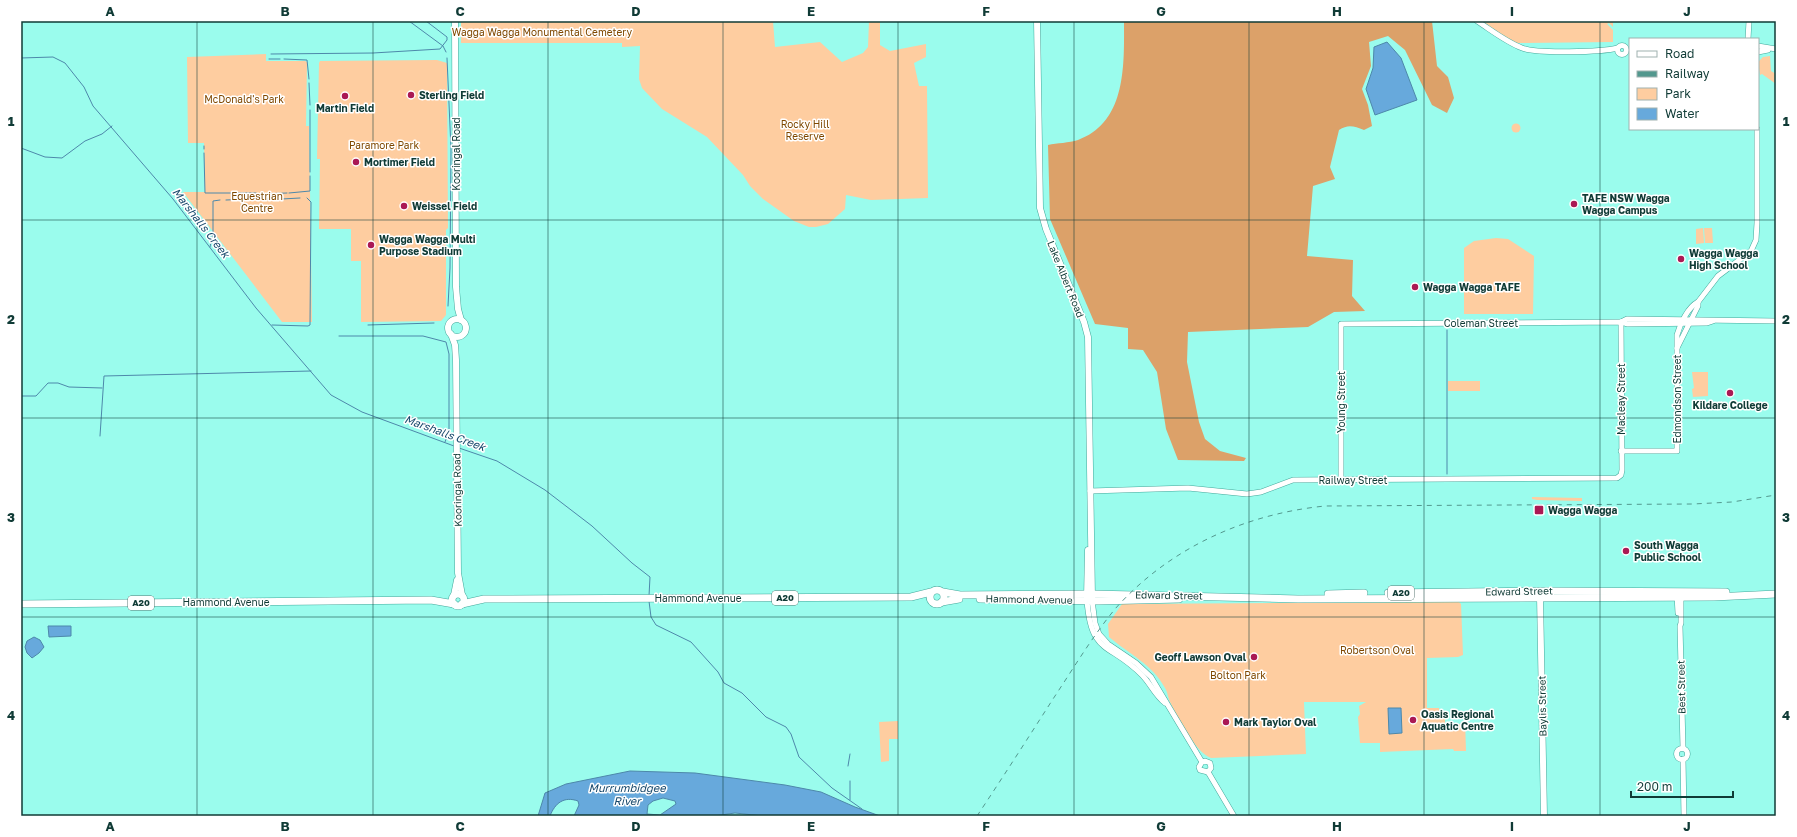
<svg xmlns="http://www.w3.org/2000/svg" width="1797" height="837" viewBox="0 0 1797 837" font-family="'Golos Text',sans-serif">
<style>
.green{fill:#fecda0}
.forest{fill:#dca169}
.water{fill:#67a9dc;stroke:#4d88aa;fill-rule:evenodd}
.lines{fill:none;stroke-linecap:round;stroke-linejoin:round}
.stream{stroke:#4d88aa;stroke-width:1}
.minor-casing{stroke:#43a89b;stroke-width:6}
.major-casing{stroke:#43a89b;stroke-width:7}
.highway-casing{stroke:#43a89b;stroke-width:8}
.minor{stroke:#fff;stroke-width:5}
.major{stroke:#fff;stroke-width:6}
.highway{stroke:#fff;stroke-width:7}
.rail{stroke:#53988e;stroke-width:1;stroke-dasharray:5 5;stroke-linecap:butt}
.grid{fill:none;stroke:#103b36;stroke-width:1;stroke-opacity:0.55}
.poi-dot{fill:#aa1954;stroke:#fff;stroke-width:1.5}
.labels{text-anchor:middle;stroke-width:3;stroke-linejoin:round;paint-order:stroke}
.shield{fill:#fff;stroke:#587672;stroke-width:1}
.shield-label{font-size:9px;font-weight:bold;fill:#103b36}
.park-label{font-size:10px;fill:#7f4800;stroke:#fff}
.poi-label{font-size:10px;font-weight:bold;fill:#103b36;stroke:#fff;text-anchor:start}
.street-label{font-size:10px;fill:#103b36;stroke:#fff}
.water-label{font-size:11px;font-style:italic;fill:#18496c;stroke:#fff}
.neatline{fill:none;stroke:#103b36;stroke-width:1.5}
.grid-label{font-size:13px;text-anchor:middle;font-weight:bold;fill:#103b36}
</style>
<rect width="100%" height="100%" fill="#9afced"/>
<!-- green -->
<g class="green">
<path d="M461 21H773L775 47 820 42 842 62 863 53 868 47 869 21H880V45L890 51 926 44V57L914 63 919 86H927L928 198 871 200 846 195 845 209 828 224 816 227H809L794 221 763 199 750 186 743 175 707 137 662 109 642 88 639 79 640 46 622 47V43H461Z"/>
<path d="M1482 21H1613V27L1609 23 1607 24 1613 30V42L1514 43Z"/>
<path d="M266 54V61H305L307 62 306 126H309L312 322H282L183 192H205L204 143H188L187 57Z"/>
<path d="M1770 56 1771 71 1776 74V84L1762 74 1760 75 1758 62 1763 57Z"/>
<path d="M437 60 447 63 448 228 446 230V315L441 321 361 322V261H351V229H319L320 159H317L319 63 320 61Z"/>
<circle cx="1516" cy="128" r="4.5"/>
<path d="M1703 228 1704 243 1696 244V229Z"/>
<path d="M1704 228H1712L1713 243H1705Z"/>
<path d="M1496 238 1508 239 1534 256 1533 314H1464V248L1474 241Z"/>
<path d="M1692 372H1708V396L1693 397 1692 389 1694 388Z"/>
<rect x="1448" y="381" width="32" height="10"/>
<path d="M1532 497 1582 498V501L1537 500 1532 499Z"/>
<path d="M1459 602 1461 604 1463 655 1458 657 1427 658V708H1439L1440 716H1445V724H1463L1465 719 1466 751H1454L1453 749 1380 752V743H1360L1358 717 1360 714 1359 706 1366 702H1304L1306 754 1211 758C1195 752 1178 718 1170 702 1168 698 1168 693 1165 688 1152 664 1129 654 1109 637L1108 624 1122 604Z"/>
<path d="M898 721V739H889V761L881 762 879 722Z"/>
</g>
<!-- forest -->
<path class="forest" d="M1124 21H1432L1437 66 1448 77 1454 98 1447 113 1432 105 1405 50 1388 36 1369 42 1371 66 1362 89 1368 105 1372 126 1364 130C1354 126 1348 124 1339 130L1330 167 1335 179 1313 186 1307 256 1353 260 1352 296 1365 311 1334 312 1308 327 1188 332 1187 362 1199 422 1205 439 1220 451 1246 458 1244 461 1178 460 1166 429 1157 372 1143 350 1128 349V328L1095 324 1050 219 1048 145C1057 143 1069 143 1078 140 1127 122 1124 64 1124 21Z"/>
<!-- water -->
<g class="water">
<path d="M1387 42 1401 58 1417 100 1375 115 1366 89 1373 68 1374 47Z"/>
<path d="M48 626H71V636L49 637Z"/>
<path d="M34 637 40 640 44 647 39 653 32 658 27 653 25 647 27 641Z"/>
<path d="M1388 708H1401L1402 733 1389 734Z"/>
<path d="M630 771 695 773 785 785 821 792 855 807 880 816H763L735 813 714 816H574L579 805 578 801C564 796 555 803 550 816H538L545 793 566 784ZM663 798 675 801 676 804 660 815 647 814 648 805 653 801Z"/>
</g>
<g class="lines">
<!-- stream -->
<g class="stream">
<path d="M409 21 443 46 446 52"/>
<path d="M271 54 373 53 440 49 447 40V37L426 21"/>
<path d="M21 58 53 57 65 63 84 87 93 106 173 199 256 308 331 395 362 412 454 446"/>
<path d="M447 58 451 149 450 268 448 306"/>
<path d="M269 59H280"/>
<path d="M284 59 307 60 309 79"/>
<path d="M309 83 310 105"/>
<path d="M310 110V172"/>
<path d="M204 146V149"/>
<path d="M21 148 45 157 62 158 85 141 102 134 112 126"/>
<path d="M204 153 205 193H256"/>
<path d="M289 193 310 191V176"/>
<path d="M259 194 287 193"/>
<path d="M254 199H279"/>
<path d="M282 199 300 198"/>
<path d="M226 200 250 199"/>
<path d="M210 247 213 233V201L220 200"/>
<path d="M272 325 308 326 310 325 311 202 307 198"/>
<path d="M368 325 434 323"/>
<path d="M1447 330V474"/>
<path d="M339 336H423L446 342 449 354V431L445 442"/>
<path d="M21 396H36L48 383H58L69 387 102 388"/>
<path d="M100 436 104 376 311 371"/>
<path d="M459 448 497 461 545 490 592 526 632 563 650 577 649 596"/>
<path d="M649 601 651 617 656 625 691 642 718 672 724 683 742 693 766 717 786 727 791 734 799 757 832 788 862 809"/>
<path d="M848 766 850 754"/>
<path d="M850 781V800"/>
</g>
<defs>
<g id="minor">
<path d="M1477 21C1491 30 1506 42 1522 48 1536 54 1602 52 1618 48"/>
<path d="M1748 39 1749 21"/>
<circle cx="1622" cy="50" r="4.5"/>
<path d="M1758 46 1776 49"/>
<path d="M1758 52 1768 50"/>
<path d="M1621 322 1627 319 1776 321"/>
<path d="M1677 348 1698 306V302"/>
<path d="M1621 451H1677V335C1680 324 1688 307 1698 302L1718 276 1751 251 1756 240 1757 223V129"/>
<path d="M1341 480V324L1621 322 1627 324 1707 323 1713 321"/>
<path d="M1090 491 1188 488 1247 494 1261 492 1293 480 1617 478 1621 475 1622 470 1621 322"/>
<path d="M1681 594V623L1680 626 1683 748"/>
<path d="M1677 595 1678 613"/>
<path d="M1087 600C1091 656 1110 642 1142 675 1150 683 1155 695 1165 703"/>
<path d="M1092 600 1095 623 1099 634 1108 644 1136 663 1151 677 1202 762"/>
<circle cx="1682" cy="754" r="5.5"/>
<path d="M1683 759 1684 816"/>
<path d="M1202 762 1205 761 1210 763 1211 768 1208 772"/>
<path d="M1202 762 1199 767 1200 770 1208 772"/>
<path d="M1208 772 1234 816"/>
</g>
<g id="major">
<path d="M455 21 456 287 458 309 461 320"/>
<path d="M1037 21 1040 208 1046 229 1084 322 1088 337 1092 598"/>
<circle cx="457" cy="328" r="9"/>
<path d="M451 334 455 345 456 360 458 573 462 595"/>
<path d="M454 595 457 580"/>
<path d="M1540 596 1544 816"/>
<path d="M1087 598 1088 550"/>
</g>
<g id="highway">
<circle cx="937" cy="597" r="7"/>
<path d="M943 592 960 595 1092 594 1298 599 1714 597 1776 594"/>
<path d="M1388 593 1547 591 1726 592"/>
<path d="M1328 594 1364 593"/>
<circle cx="458" cy="600" r="6"/>
<path d="M980 599 1098 601 1179 599"/>
<path d="M942 602 959 599"/>
<path d="M21 604 431 600 454 604"/>
<path d="M462 604 484 599 911 597 931 592"/>
</g>
</defs>
<!-- minor casing -->
<use href="#minor" class="minor-casing"/>
<!-- major casing -->
<use href="#major" class="major-casing"/>
<!-- highway casing -->
<use href="#highway" class="highway-casing"/>
<!-- minor -->
<use href="#minor" class="minor"/>
<!-- major -->
<use href="#major" class="major"/>
<!-- highway -->
<use href="#highway" class="highway"/>
<!-- rail -->
<path class="rail" d="M977 816C1003 777 1028 738 1053 699 1073 669 1092 637 1115 609 1169 548 1245 514 1325 506L1693 504 1732 502 1776 495"/>
</g>
<!-- grid -->
<path class="grid" d="M197 21V816M373 21V816M548 21V816M723 21V816M898 21V816M1074 21V816M1249 21V816M1424 21V816M1600 21V816M21 220H1776M21 418H1776M21 617H1776"/>
<!-- markers -->
<g class="poi-dot">
<circle cx="411" cy="95" r="4"/>
<circle cx="345" cy="96" r="4"/>
<circle cx="356" cy="162" r="4"/>
<circle cx="1574" cy="204" r="4"/>
<circle cx="404" cy="206" r="4"/>
<circle cx="371" cy="245" r="4"/>
<circle cx="1681" cy="259" r="4"/>
<circle cx="1415" cy="287" r="4"/>
<circle cx="1730" cy="393" r="4"/>
<rect x="1534" y="505" width="10" height="10" rx="2"/>
<circle cx="1626" cy="551" r="4"/>
<circle cx="1254" cy="657" r="4"/>
<circle cx="1413" cy="720" r="4"/>
<circle cx="1226" cy="722" r="4"/>
</g>
<g class="labels">
<!-- shield labels -->
<g class="shield">
<rect x="1388" y="586" width="26" height="14" rx="3"/>
<rect x="772" y="591" width="26" height="14" rx="3"/>
<rect x="128" y="596" width="26" height="14" rx="3"/>
</g>
<g class="shield-label">
<text x="1401" y="596">A20</text>
<text x="785" y="601">A20</text>
<text x="141" y="606">A20</text>
</g>
<!-- park labels -->
<g class="park-label">
<text x="542" y="36">Wagga Wagga Monumental Cemetery</text>
<text x="244" y="103">McDonald's Park</text>
<text x="805" y="128">Rocky Hill<tspan x="805" dy="12">Reserve</tspan></text>
<text x="384" y="149">Paramore Park</text>
<text x="257" y="200">Equestrian<tspan x="257" dy="12">Centre</tspan></text>
<text x="1377" y="654">Robertson Oval</text>
<text x="1238" y="679">Bolton Park</text>
</g>
<!-- poi labels -->
<g class="poi-label">
<text x="419" y="99">Sterling Field</text>
<text x="345" y="112" text-anchor="middle">Martin Field</text>
<text x="364" y="166">Mortimer Field</text>
<text x="1582" y="202">TAFE NSW Wagga<tspan x="1582" dy="12">Wagga Campus</tspan></text>
<text x="412" y="210">Weissel Field</text>
<text x="379" y="243">Wagga Wagga Multi<tspan x="379" dy="12">Purpose Stadium</tspan></text>
<text x="1689" y="257">Wagga Wagga<tspan x="1689" dy="12">High School</tspan></text>
<text x="1423" y="291">Wagga Wagga TAFE</text>
<text x="1730" y="409" text-anchor="middle">Kildare College</text>
<text x="1548" y="514">Wagga Wagga</text>
<text x="1634" y="549">South Wagga<tspan x="1634" dy="12">Public School</tspan></text>
<text x="1246" y="661" text-anchor="end">Geoff Lawson Oval</text>
<text x="1421" y="718">Oasis Regional<tspan x="1421" dy="12">Aquatic Centre</tspan></text>
<text x="1234" y="726">Mark Taylor Oval</text>
</g>
<!-- street labels -->
<g class="street-label">
<text transform="translate(456 154) rotate(-90)" y="4">Kooringal Road</text>
<text transform="translate(1066 279) rotate(68)" y="4">Lake Albert Road</text>
<text x="1481" y="327">Coleman Street</text>
<text transform="translate(1621 399) rotate(-90)" y="4">Macleay Street</text>
<text transform="translate(1677 399) rotate(-90)" y="4">Edmondson Street</text>
<text transform="translate(1341 402) rotate(-90)" y="4">Young Street</text>
<text x="1353" y="484">Railway Street</text>
<text transform="translate(457 490) rotate(-91)" y="4">Kooringal Road</text>
<text transform="translate(1519 591) rotate(-1)" y="4">Edward Street</text>
<text transform="translate(1169 595) rotate(1)" y="4">Edward Street</text>
<text x="698" y="602">Hammond Avenue</text>
<text transform="translate(1029 599) rotate(1)" y="4">Hammond Avenue</text>
<text x="226" y="606">Hammond Avenue</text>
<text transform="translate(1681 687) rotate(-91)" y="4">Best Street</text>
<text transform="translate(1542 706) rotate(-91)" y="4">Baylis Street</text>
</g>
<!-- water labels -->
<g class="water-label">
<text transform="translate(201 223) rotate(52)" y="4">Marshalls Creek</text>
<text transform="translate(445 433) rotate(20)" y="4">Marshalls Creek</text>
<text x="627" y="792">Murrumbidgee<tspan x="627" dy="13">River</tspan></text>
</g>
</g>
<!-- border -->
<rect width="1797" height="837" fill="none" stroke="#ffffff" stroke-width="44"/>
<!-- legend -->
<rect x="1629" y="38" width="130" height="92" fill="#ffffff" stroke="#9fb1af"/>
<rect x="1637" y="51" width="20" height="6" fill="#ffffff" stroke="#9fb1af"/>
<text x="1665" y="58" font-size="12" fill="#103b36">Road</text>
<rect x="1637" y="71" width="20" height="6" fill="#53988e" stroke="#9fb1af"/>
<text x="1665" y="78" font-size="12" fill="#103b36">Railway</text>
<rect x="1637" y="88" width="20" height="12" fill="#fecda0" stroke="#9fb1af"/>
<text x="1665" y="98" font-size="12" fill="#103b36">Park</text>
<rect x="1637" y="108" width="20" height="12" fill="#67a9dc" stroke="#9fb1af"/>
<text x="1665" y="118" font-size="12" fill="#103b36">Water</text>
<!-- scale -->
<path d="M1631 791v6h102v-6" fill="none" stroke="#103b36" stroke-width="2"/>
<text x="1637" y="791" font-size="12" fill="#103b36" stroke="#ffffff" stroke-width="3" paint-order="stroke">200 m</text>
<rect x="22" y="22" width="1753" height="793" class="neatline"/>
<g class="grid-label">
<text x="110" y="16">A</text>
<text x="285" y="16">B</text>
<text x="460" y="16">C</text>
<text x="636" y="16">D</text>
<text x="811" y="16">E</text>
<text x="986" y="16">F</text>
<text x="1161" y="16">G</text>
<text x="1337" y="16">H</text>
<text x="1512" y="16">I</text>
<text x="1687" y="16">J</text>
<text x="11" y="126">1</text>
<text x="1786" y="126">1</text>
<text x="11" y="324">2</text>
<text x="1786" y="324">2</text>
<text x="11" y="522">3</text>
<text x="1786" y="522">3</text>
<text x="11" y="720">4</text>
<text x="1786" y="720">4</text>
<text x="110" y="831">A</text>
<text x="285" y="831">B</text>
<text x="460" y="831">C</text>
<text x="636" y="831">D</text>
<text x="811" y="831">E</text>
<text x="986" y="831">F</text>
<text x="1161" y="831">G</text>
<text x="1337" y="831">H</text>
<text x="1512" y="831">I</text>
<text x="1687" y="831">J</text>
</g>
</svg>
